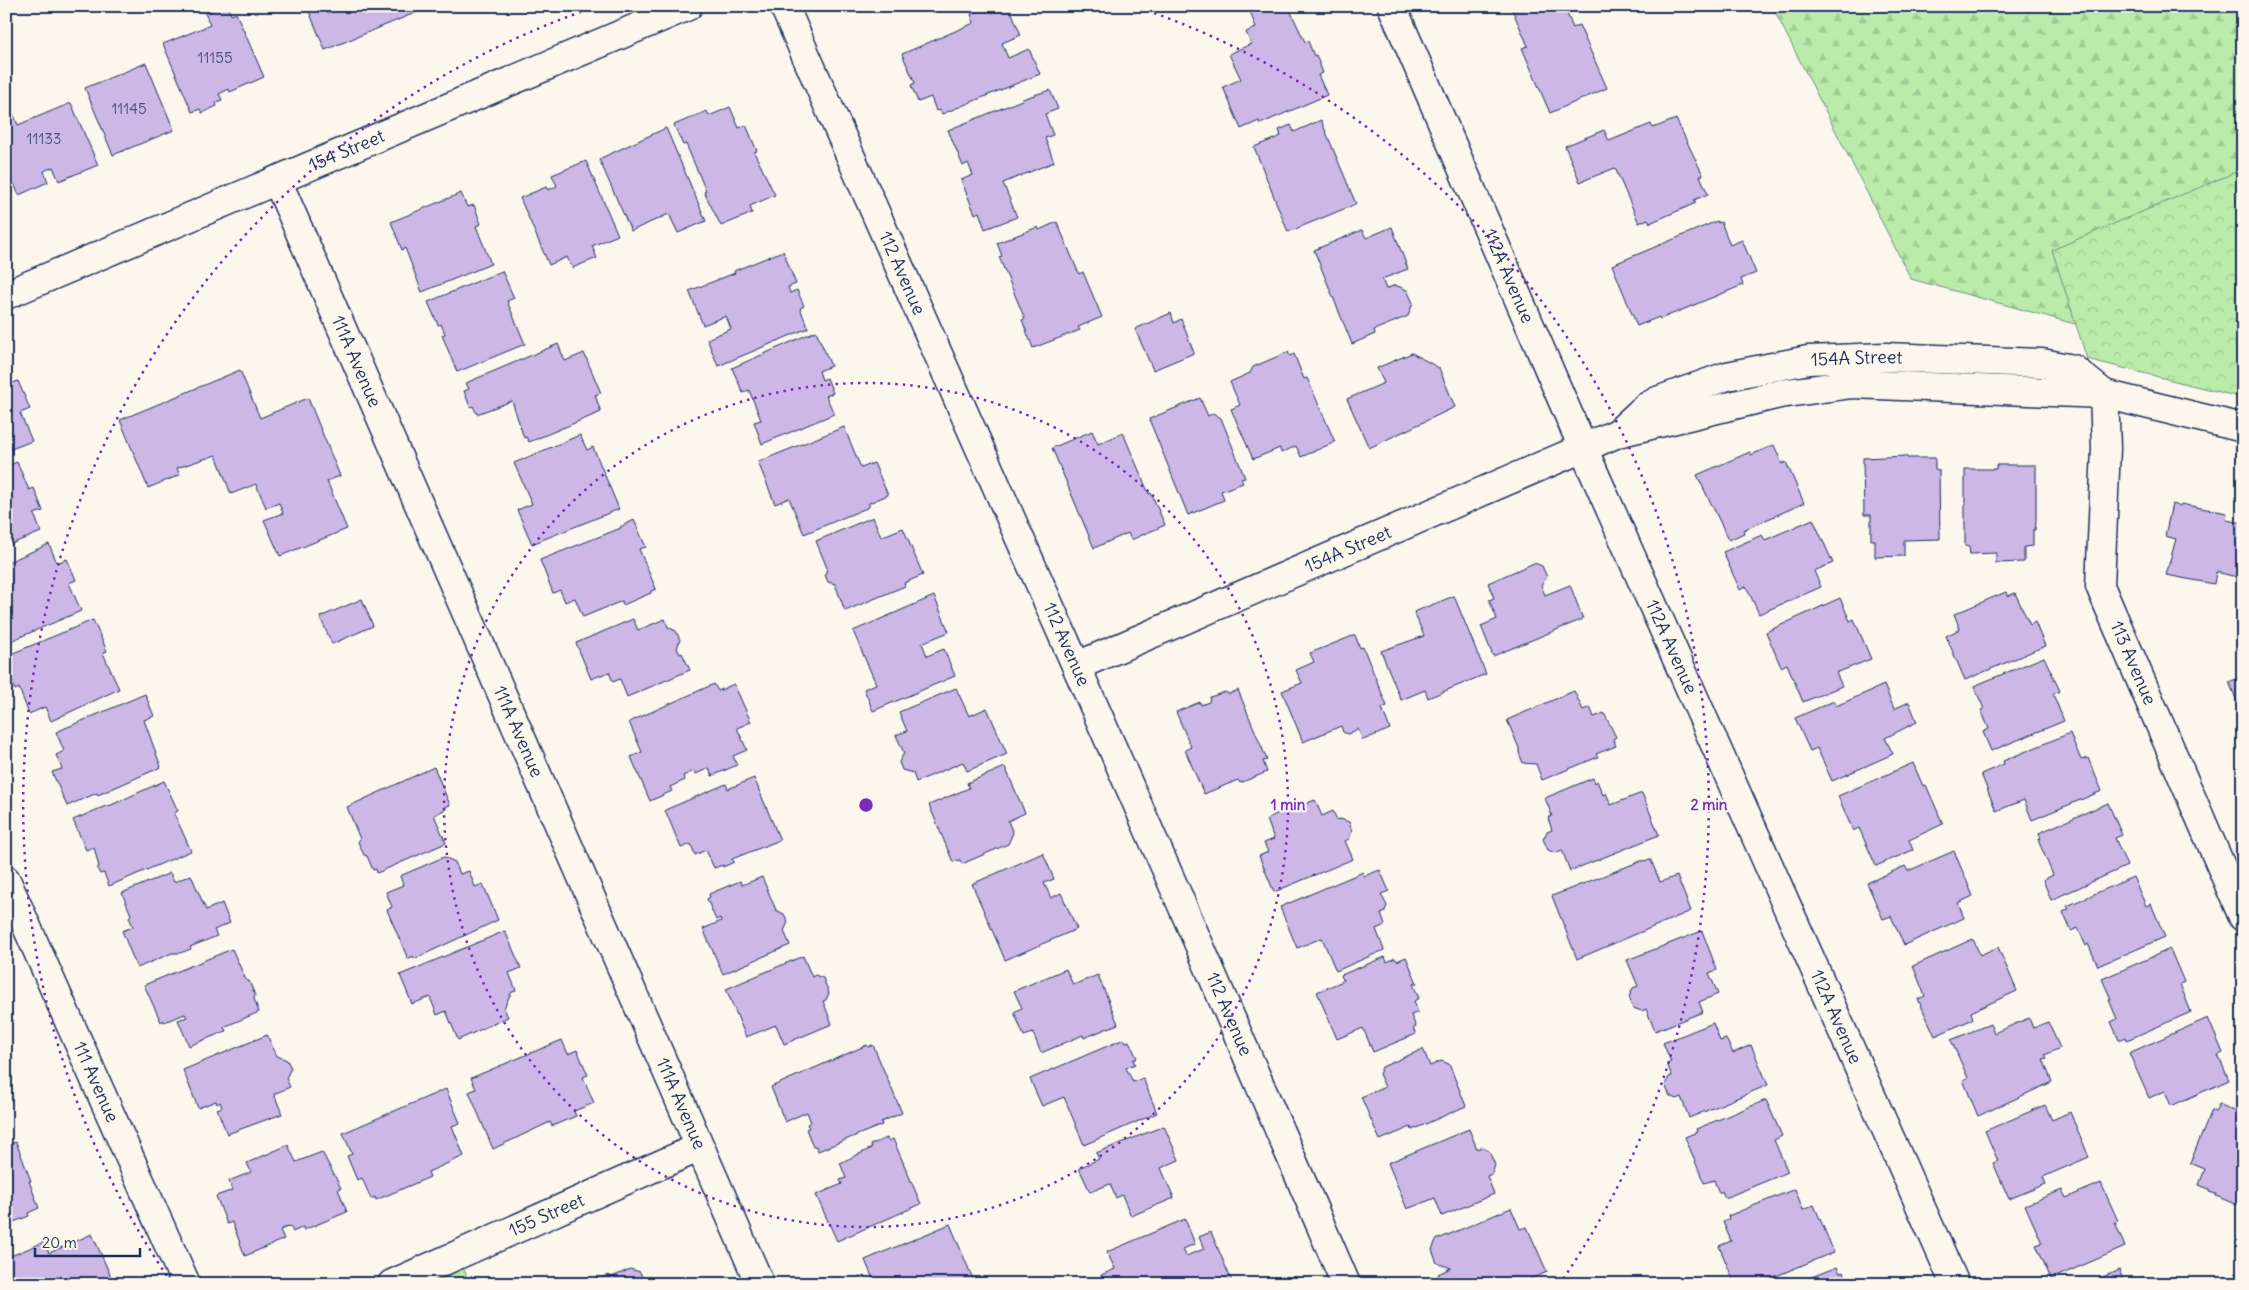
<svg xmlns="http://www.w3.org/2000/svg" width="2249" height="1290" viewBox="0 0 2249 1290" font-family="Delius,sans-serif">
<style>
.forest{fill:url(#forest-firs);stroke:#6b8d84}
.park{fill:url(#park-crowns);stroke:#6b8d84}
.building{fill:#ccb7e6;stroke:#1b2f5e}
.lines{fill:none;stroke-linecap:round;stroke-linejoin:round}
.street-casing{stroke:#1b2f5e;stroke-width:31}
.secondary-casing{stroke:#1b2f5e;stroke-width:31}
.street{stroke:#fbf7ec;stroke-width:28}
.secondary{stroke:#fbf7ec;stroke-width:28}
.ring{fill:none;stroke:#7b2cbf;stroke-width:2.5;stroke-dasharray:2.5 5}
.labels{text-anchor:middle;stroke-width:4.5;stroke-linejoin:round;paint-order:stroke}
.number-label{font-size:15px;fill:#475180}
.street-label{font-size:18px;fill:#1b2f5e;stroke:#fbf7ec}
.centre{fill:#7b2cbf;stroke:#fbf7ec;stroke-width:2.5}
.ring-label{font-size:15px;text-anchor:middle;font-weight:bold;fill:#7b2cbf;stroke:#fbf7ec;stroke-width:4.5;stroke-linejoin:round;paint-order:stroke}
</style>
<defs>
<pattern id="forest-firs" width="22" height="20" patternUnits="userSpaceOnUse" patternTransform="scale(1.25)"><rect width="22" height="20" fill="#bbebaa"/><path d="M5 1l3.5 6h-7zM16 11l3.5 6h-7z" fill="#a0ca95"/></pattern>
<pattern id="park-crowns" width="20" height="18" patternUnits="userSpaceOnUse" patternTransform="scale(1.25)"><rect width="20" height="18" fill="#bbebaa"/><path d="M2 6a3 3 0 1 1 6 0M12 15a3 3 0 1 1 6 0" fill="none" stroke="#a0ca95"/></pattern>
</defs>
<rect width="100%" height="100%" fill="#fbf7ec"/>
<filter id="ink" filterUnits="userSpaceOnUse"><feTurbulence type="fractalNoise" baseFrequency=".02" numOctaves="2"/><feDisplacementMap in="SourceGraphic" scale="10" xChannelSelector="R" yChannelSelector="G"/><feConvolveMatrix kernelMatrix="1 2 1 2 8 2 1 2 1" color-interpolation-filters="sRGB"/></filter>
<g filter="url(#ink)">
<!-- forest -->
<path class="forest" d="M1772 6H2243V370L1911 279Z"/>
<!-- park -->
<g class="park">
<path d="M2243 169V398L2087 359 2052 250Z"/>
<path d="M460 1260 470 1284H407Z"/>
</g>
<!-- building -->
<g class="building">
<path d="M221 6H228L231 15 236 13 264 77 230 92 229 89 219 94 222 100 216 102 217 106 202 113 200 109 192 112 163 44 210 25 205 13Z"/>
<path d="M314 6H432L325 50 308 9Z"/>
<path d="M989 6H1009L1021 35 1002 43 1008 58 1029 49 1040 74 942 114 940 110 936 111 931 97 918 102 911 85 915 83 902 54 974 23 971 14Z"/>
<path d="M1261 6H1288L1305 42 1308 41 1314 56 1316 55 1323 73 1318 75 1327 95 1260 124 1259 121 1241 129 1223 87 1241 79 1229 54 1251 44 1246 32 1256 28 1250 11Z"/>
<path d="M1564 6 1573 28 1579 25 1607 88 1550 113 1522 48 1528 46 1511 7Z"/>
<path d="M146 63 174 130 113 155 85 88Z"/>
<path d="M1050 90 1058 109 1045 114 1053 135 1045 138 1054 162 1003 183 1017 217 985 229 979 212 975 214 961 180 973 175 968 163 963 166 948 130 1022 100V99Z"/>
<path d="M71 103 98 165 59 181 53 167 44 171 48 182 19 195 6 166V116L13 113 18 125Z"/>
<path d="M730 107 739 128 746 125 757 151 754 152 775 195 750 206 752 213 721 226 704 192 706 191 686 144 683 145 674 125 707 111 709 116Z"/>
<path d="M1676 119 1703 175 1700 176 1708 194 1694 200 1696 203 1650 223 1648 219 1639 223 1615 168 1580 182 1565 146 1604 130 1609 141 1651 124 1653 128Z"/>
<path d="M1321 120 1356 204 1288 232 1254 147 1281 136 1279 130 1291 125 1294 132Z"/>
<path d="M666 128 706 221 678 233 669 214 631 231 599 159Z"/>
<path d="M586 161 618 235 592 246 597 258 572 268 567 257 549 265 520 198 546 187 548 190 557 186 552 175Z"/>
<path d="M461 193 467 207 474 205 481 224 476 226 491 264 422 292 405 248 402 250 391 222Z"/>
<path d="M1717 221 1718 223 1721 222 1730 245 1742 240 1756 273 1741 279 1743 285 1660 319 1659 317 1637 326 1612 265Z"/>
<path d="M1057 222 1079 274 1083 272 1102 317 1078 327 1080 330 1033 348 1022 320 1025 319 999 257 1002 256 997 243 1038 227 1039 230Z"/>
<path d="M1392 227 1408 269 1382 279 1386 289 1395 285 1407 290 1413 303 1408 316 1374 330 1375 334 1352 344 1314 250 1362 230 1366 238Z"/>
<path d="M783 251 796 284 788 287 790 293 797 290 804 306 800 308 808 328 718 366 707 339 731 329 726 316 703 325 689 291 735 273 734 271Z"/>
<path d="M502 271 514 298 507 301 525 344 457 372 442 335 445 334 441 324 438 325 428 302Z"/>
<path d="M1171 313 1174 323 1181 319 1194 353 1153 370 1135 329Z"/>
<path d="M816 331 831 366 819 371 822 380 827 378 833 393 826 396 834 414 762 444 754 422 761 420 749 390 743 393 732 368Z"/>
<path d="M558 344 565 361 584 353 601 393 595 395 601 412 529 442 526 437 524 438 512 401 477 414 473 406 470 407 464 391 469 389 466 383Z"/>
<path d="M1288 352 1290 356 1294 354 1304 379 1307 378 1335 442 1301 457 1296 446 1281 453 1280 448 1253 459 1231 409 1240 405 1230 382 1250 373 1253 367Z"/>
<path d="M1412 353 1439 368 1455 407 1369 448 1347 399 1384 383 1377 368Z"/>
<path d="M240 370 260 418 308 398 340 476 327 481 347 529 280 556 264 520 283 513 279 503 266 508 256 484 231 494 216 455 177 468 180 475 148 488 120 420Z"/>
<path d="M18 381 30 409 20 413 32 441 6 451V386Z"/>
<path d="M1200 398 1208 416 1213 413 1221 418 1245 478 1241 479 1243 483 1221 491 1224 500 1188 515 1149 419Z"/>
<path d="M844 427 861 468 874 463 888 495 869 503V507L804 534 789 498 775 504 758 462Z"/>
<path d="M1092 431 1098 444 1123 433 1149 494 1151 493 1165 525 1131 540 1128 533 1094 548 1052 448Z"/>
<path d="M580 435 587 450 593 447 619 509 532 544 517 510 532 504 514 463Z"/>
<path d="M1774 445 1782 464 1786 462 1804 503 1743 530 1744 533 1729 540 1697 475 1750 452 1751 455Z"/>
<path d="M1906 456 1907 458H1935V469L1939 470 1940 539 1904 540V556L1875 557V540H1871V515H1864L1863 458Z"/>
<path d="M17 462 29 490 34 488 43 511 34 514 41 532 6 546V466Z"/>
<path d="M1996 465H2036V521L2035 530H2033V546L2024 547V562L1996 563V553L1970 554 1969 547 1965 546V469H1996Z"/>
<path d="M2172 504 2180 506 2181 504 2227 513 2226 520 2243 523V547L2237 577 2216 572 2214 584 2166 575 2176 539 2165 536Z"/>
<path d="M873 517 881 537 903 528 923 575 904 583 905 586 845 611 835 584 828 582 825 575 827 568 816 541Z"/>
<path d="M1813 519 1833 563 1814 571 1821 587 1759 614 1746 586 1740 590 1723 552 1762 535 1765 540Z"/>
<path d="M634 520 646 547 639 549 656 589 651 591V593L623 605 622 601 583 617 575 598 565 602 560 590 553 593 540 560 621 528 620 527Z"/>
<path d="M49 544 57 563 67 559 76 580 69 583 81 611 6 643V563Z"/>
<path d="M1534 563 1542 566 1547 577 1541 585 1545 595 1570 585 1583 619 1493 656 1481 626 1497 619 1489 600 1494 598 1488 583Z"/>
<path d="M2006 592 2008 596 2015 593 2030 625 2035 622 2045 646 1965 680 1946 636 1960 629 1954 614Z"/>
<path d="M934 596 949 632 922 643 927 656 944 649 955 676 873 711 864 689 876 684 853 631Z"/>
<path d="M1454 596 1486 674 1428 698 1425 690 1401 700 1381 651 1424 636 1414 612Z"/>
<path d="M1840 598 1850 621 1854 619 1871 659 1836 673 1842 686 1803 702 1787 664 1781 667 1766 632Z"/>
<path d="M362 599 373 626 332 644 320 617Z"/>
<path d="M633 619 638 630 665 619 668 627 676 631 680 640 677 648 680 654 682 653 690 670 627 697 620 679 613 682 609 672 591 679 576 643Z"/>
<path d="M93 620 107 651 103 653 119 689 51 721 45 707 29 714 19 688 15 690 6 670V656Z"/>
<path d="M1355 635 1360 648 1363 647 1387 706 1382 708 1390 729 1363 740 1358 729 1348 734 1343 732 1341 726 1303 742 1282 691 1302 683 1296 670 1314 662 1310 653Z"/>
<path d="M2044 657 2060 691 2053 694 2064 721 1991 751 1983 732 1989 729 1981 710 1984 709 1974 686Z"/>
<path d="M2243 676V716L2229 682Z"/>
<path d="M714 684 718 691 734 684 751 722 737 728 747 750 733 756 737 765 712 776 709 768 696 774 694 771 683 776 685 780 670 787 672 791 650 801 631 757 642 752 629 722Z"/>
<path d="M1884 685 1894 709 1909 702 1917 722 1885 738 1893 754 1832 781 1817 748 1810 751 1795 718 1834 701 1836 706Z"/>
<path d="M956 688 969 716 987 708 1007 754 967 771 963 762 916 782 913 773 902 770 899 762 904 753 896 735 907 731 899 712Z"/>
<path d="M1238 690 1267 760 1263 761 1267 772 1240 783 1238 780 1204 794 1185 750 1191 747 1176 712 1200 702 1201 705 1209 702 1210 697 1225 692 1229 694Z"/>
<path d="M1574 691 1583 710 1590 707 1594 717 1604 713 1616 737 1613 739 1616 746 1596 754 1598 757 1542 780 1536 764 1523 763 1519 753V748L1507 720Z"/>
<path d="M145 694 154 716 144 720 161 767 98 795 97 793 67 806 52 772 62 769 56 755 64 751 56 732Z"/>
<path d="M2070 733 2081 760 2088 758 2102 791 2032 820 2024 800 1996 811 1981 774 2004 764 2003 761Z"/>
<path d="M1913 763 1923 786 1926 785 1943 824 1909 840 1913 850 1876 866 1859 828 1853 831 1838 796Z"/>
<path d="M434 767 450 805 445 807 446 809 434 815 446 843 377 873 376 869 373 870 367 856 364 855 358 842 360 839 347 807Z"/>
<path d="M1005 767 1025 813 1008 821 1013 833 1008 844 962 864 960 860 953 862 929 805 969 788 967 783Z"/>
<path d="M754 778 780 840 732 859 734 862 723 867V865L714 868 706 850 695 855 691 844 681 848 665 810 726 784 728 789Z"/>
<path d="M1593 778 1595 783 1597 781 1603 795 1606 793 1611 805 1642 793 1659 835 1570 871 1562 850 1555 853 1548 850 1543 839 1547 832 1552 830 1548 818 1552 816 1545 798Z"/>
<path d="M164 781 178 811 174 813 191 851 109 886 104 873 100 874 97 868 99 867 94 847 86 850 73 820 108 805 109 806Z"/>
<path d="M1315 800 1322 816 1333 811 1337 820 1340 819 1349 822 1352 831 1349 839 1345 841 1353 859 1274 892 1259 856 1268 852 1264 843 1274 839 1267 819 1286 809 1287 811Z"/>
<path d="M2108 803 2122 835 2115 838 2127 866 2051 900 2043 880 2053 875 2038 840 2041 839 2039 833Z"/>
<path d="M1954 851 1973 896 1958 903 1964 918 1904 945 1891 916 1883 919 1867 883 1905 866 1908 871Z"/>
<path d="M1043 853 1054 879 1044 883 1051 898 1061 893 1077 929 1005 960 972 884Z"/>
<path d="M444 857 455 862 460 874 469 871 475 887 483 884 498 920 414 959 413 956 408 959 387 910 392 907 386 892 403 885 400 876Z"/>
<path d="M1651 860 1660 882 1677 876 1691 911 1577 959 1552 896 1641 861Z"/>
<path d="M1380 870 1389 891 1381 894 1387 906 1384 913 1381 914 1385 925 1376 929 1384 950 1336 971 1322 938 1297 948 1280 907 1363 872 1364 876Z"/>
<path d="M170 873 174 882 191 875 206 910 222 903 230 923 214 930 217 936 190 947 191 949 180 953H172L137 968 122 931 133 927 129 917 131 915 122 893Z"/>
<path d="M762 877 776 910 784 914 788 922 784 931 790 945 723 974 703 929 721 921 720 918 716 920 707 899 710 897 709 894 740 881 742 885Z"/>
<path d="M2133 877 2146 906 2151 904 2165 937 2098 966 2088 944 2086 946 2078 928 2071 931 2063 912 2069 909 2067 906Z"/>
<path d="M505 931 521 968 509 973 516 990 511 993 504 1008 508 1017 458 1040 446 1011 437 1015 430 997 412 1004 400 975Z"/>
<path d="M1702 931 1717 970 1709 973 1718 994 1699 1002 1703 1012 1655 1031 1646 1009 1642 1011 1633 1008 1629 997 1633 988 1638 986 1627 960Z"/>
<path d="M1973 939 1980 955 1998 947 2017 991 1971 1012 1973 1019 1935 1036 1918 999 1925 996 1913 966Z"/>
<path d="M232 949 246 980 249 981 255 995 254 999 259 1012 224 1027 226 1031 189 1046 178 1020 187 1017 185 1014 164 1022 163 1020 161 1022 144 985Z"/>
<path d="M2170 949 2184 982 2180 984 2191 1012 2127 1040 2126 1037 2119 1040 2111 1022 2117 1019 2109 1000 2111 999 2102 979Z"/>
<path d="M803 956 812 977 815 975 823 978 829 993 826 1000 823 1001 832 1024 784 1044 776 1025 746 1037 726 989Z"/>
<path d="M1385 957 1387 962 1395 958 1397 961 1406 957 1417 983 1413 984 1419 998 1414 1001 1418 1012 1411 1015 1416 1027 1413 1029 1416 1034 1373 1052 1363 1028 1337 1039 1317 992 1343 981 1341 975Z"/>
<path d="M1066 969 1073 985 1098 975 1118 1024 1084 1038 1083 1035 1041 1053 1033 1033 1024 1036 1014 1012 1022 1008 1014 991Z"/>
<path d="M2029 1018 2033 1028 2048 1022 2060 1048 2045 1055 2047 1058 2043 1059 2052 1082 1978 1116 1963 1080 1968 1078 1951 1040 1990 1024 1994 1033Z"/>
<path d="M2208 1018 2223 1053 2218 1055 2229 1080 2171 1106 2165 1091 2149 1098 2129 1053Z"/>
<path d="M1713 1023 1720 1041 1726 1039 1733 1053 1751 1045 1768 1085 1689 1118 1681 1097 1676 1099 1670 1096 1665 1085 1669 1077 1672 1076 1667 1064 1671 1062 1663 1043Z"/>
<path d="M267 1035 277 1056 287 1060 291 1068 286 1078 290 1087 274 1094 282 1114 227 1134 217 1109 222 1107 220 1102 217 1104 216 1101 198 1108 183 1070Z"/>
<path d="M1124 1039 1126 1042 1129 1041 1137 1058 1133 1060 1135 1064 1126 1068 1133 1082 1143 1078 1157 1113 1084 1145 1064 1097 1042 1106 1030 1079Z"/>
<path d="M562 1040 568 1054 577 1050 588 1075 583 1077 594 1103 574 1111 576 1116 552 1126 550 1122 493 1149 469 1092 476 1089 471 1078Z"/>
<path d="M867 1045 868 1047 873 1045 902 1113 881 1122 882 1125 818 1151 816 1146 813 1147 806 1129 809 1128 807 1124 811 1122 807 1112 785 1122 771 1087Z"/>
<path d="M1423 1049 1430 1066 1441 1061 1449 1064 1466 1106 1412 1130 1411 1127 1380 1140 1361 1097 1385 1087 1379 1074 1382 1067Z"/>
<path d="M446 1089 460 1123 452 1126 464 1156 428 1172 430 1177 376 1200 375 1197 371 1199 362 1178 357 1180 347 1156 352 1154 343 1133Z"/>
<path d="M1766 1100 1782 1136 1774 1140 1788 1172 1725 1198 1722 1191 1719 1193 1714 1180 1704 1183 1685 1137 1697 1132 1696 1129Z"/>
<path d="M2219 1104 2239 1113 2243 1107V1200L2239 1198 2237 1205 2216 1196V1194L2209 1192V1189L2199 1185 2205 1169 2190 1163 2212 1110 2215 1112Z"/>
<path d="M2045 1105 2052 1120 2070 1112 2089 1157 2043 1177 2046 1184 2009 1199 1993 1163 1998 1161 1985 1131Z"/>
<path d="M1164 1126 1179 1160 1161 1168 1174 1198 1131 1216 1122 1195 1116 1198 1110 1184 1090 1192 1079 1168 1099 1159 1096 1153Z"/>
<path d="M1469 1129 1477 1149 1481 1147 1489 1151 1495 1165 1492 1174 1487 1176 1494 1194 1442 1216 1435 1198 1407 1209 1388 1163Z"/>
<path d="M887 1138 888 1141 893 1139 921 1204 837 1241 816 1195 842 1184 840 1180 846 1178 840 1163 872 1148 870 1145Z"/>
<path d="M16 1142 31 1181H29L39 1208 28 1213 29 1216 6 1225V1146Z"/>
<path d="M288 1145 296 1162 322 1152 341 1188 338 1189 347 1212 304 1230 303 1227 293 1232 290 1226 280 1230 284 1239 245 1256 232 1222 227 1224 216 1196 233 1190 229 1181 251 1172 247 1163Z"/>
<path d="M2101 1183 2118 1221 2115 1222 2125 1247 2051 1279 2036 1245 2042 1243 2025 1205 2062 1190 2066 1198Z"/>
<path d="M1795 1189 1803 1210 1814 1205 1834 1252 1757 1284H1735L1719 1246 1731 1241 1723 1222 1729 1219 1728 1216Z"/>
<path d="M1511 1208 1520 1229 1527 1227 1547 1272 1520 1284H1443L1438 1274 1451 1268 1437 1263 1432 1250 1436 1240Z"/>
<path d="M1185 1219 1195 1244 1183 1249 1186 1256 1204 1249 1199 1237 1211 1232 1233 1284H1104L1101 1275 1115 1269 1107 1252Z"/>
<path d="M950 1224 975 1284H883L882 1282 875 1284 865 1260Z"/>
<path d="M92 1234 112 1279 107 1282 108 1284H12L6 1270V1258L44 1242 49 1253Z"/>
<path d="M1837 1267 1840 1273 1843 1272 1848 1284H1794Z"/>
<path d="M630 1269 640 1272 645 1284H595L596 1280 608 1275 612 1277Z"/>
<path d="M2119 1270 2125 1284H2087Z"/>
<path d="M2145 1276 2148 1284H2125Z"/>
</g>
<g class="lines">
<defs>
<g id="street">
<path id="s1" d="M1392 6 1583 448 1955 1284"/>
<path id="s2" d="M277 180 760 1284"/>
<path id="s3" d="M2104 394 2106 448 2100 586 2243 917"/>
<path id="s4" d="M1621 430 1646 407 1657 401 1727 376 1808 360 1885 357 2042 363 2073 369 2104 394"/>
<path id="s5" d="M1077 666 1618 433 1780 394 1852 384 2104 394 2243 428"/>
<path id="s6" d="M6 880 186 1284"/>
<path id="s7" d="M392 1284 700 1147"/>
</g>
<g id="secondary">
<path id="s8" d="M784 6 1178 896 1346 1284"/>
<path id="s9" d="M6 295 688 6"/>
</g>
</defs>
<!-- street casing -->
<use href="#street" class="street-casing"/>
<!-- secondary casing -->
<use href="#secondary" class="secondary-casing"/>
<!-- street -->
<use href="#street" class="street"/>
<!-- secondary -->
<use href="#secondary" class="secondary"/>
</g>
</g>
<!-- distance rings -->
<g class="ring">
<circle cx="866" cy="805" r="422"/>
<path d="M171 1282A843 843 0 0 1 592 8M1140 8A843 843 0 0 1 1561 1282"/>
</g>
<g class="labels">
<!-- number labels -->
<g class="number-label">
<text x="215" y="63">11155</text>
<text x="129" y="114">11145</text>
<text x="44" y="144">11133</text>
</g>
<!-- street labels -->
<g class="street-label">
<text dy="6" stroke="none"><textPath href="#s9" startOffset="370">154 Street</textPath></text>
<text dy="6" stroke="none"><textPath href="#s8" startOffset="292">112 Avenue</textPath></text>
<text dy="6" stroke="none"><textPath href="#s1" startOffset="294">112A Avenue</textPath></text>
<text dy="6" stroke="none"><textPath href="#s4" startOffset="252">154A Street</textPath></text>
<text dy="6" stroke="none"><textPath href="#s2" startOffset="198">111A Avenue</textPath></text>
<text dy="6" stroke="none"><textPath href="#s5" startOffset="295">154A Street</textPath></text>
<text dy="6" stroke="none"><textPath href="#s8" startOffset="698">112 Avenue</textPath></text>
<text dy="6" stroke="none"><textPath href="#s1" startOffset="699">112A Avenue</textPath></text>
<text dy="6" stroke="none"><textPath href="#s3" startOffset="276">113 Avenue</textPath></text>
<text dy="6" stroke="none"><textPath href="#s2" startOffset="602">111A Avenue</textPath></text>
<text dy="6" stroke="none"><textPath href="#s8" startOffset="1102">112 Avenue</textPath></text>
<text dy="6" stroke="none"><textPath href="#s1" startOffset="1104">112A Avenue</textPath></text>
<text dy="6" stroke="none"><textPath href="#s6" startOffset="221">111 Avenue</textPath></text>
<text dy="6" stroke="none"><textPath href="#s2" startOffset="1008">111A Avenue</textPath></text>
<text dy="6" stroke="none"><textPath href="#s7" startOffset="169">155 Street</textPath></text>
</g>
</g>
<circle cx="866" cy="805" r="8" class="centre"/>
<g class="ring-label">
<text x="1288" y="810">1 min</text>
<text x="1709" y="810">2 min</text>
</g>
<!-- margin -->
<rect width="2249" height="1290" fill="none" stroke="#fbf7ec" stroke-width="25"/>
<rect x="12" y="12" width="2224" height="1265" fill="none" stroke="#1b2f5e" stroke-width="2" filter="url(#ink)"/>
<!-- scale -->
<path d="M35 1248v8h105v-8" fill="none" stroke="#1b2f5e" stroke-width="2.5"/>
<text x="42" y="1248" font-size="15" fill="#1b2f5e" stroke="#fbf7ec" stroke-width="4" paint-order="stroke">20 m</text>
</svg>
